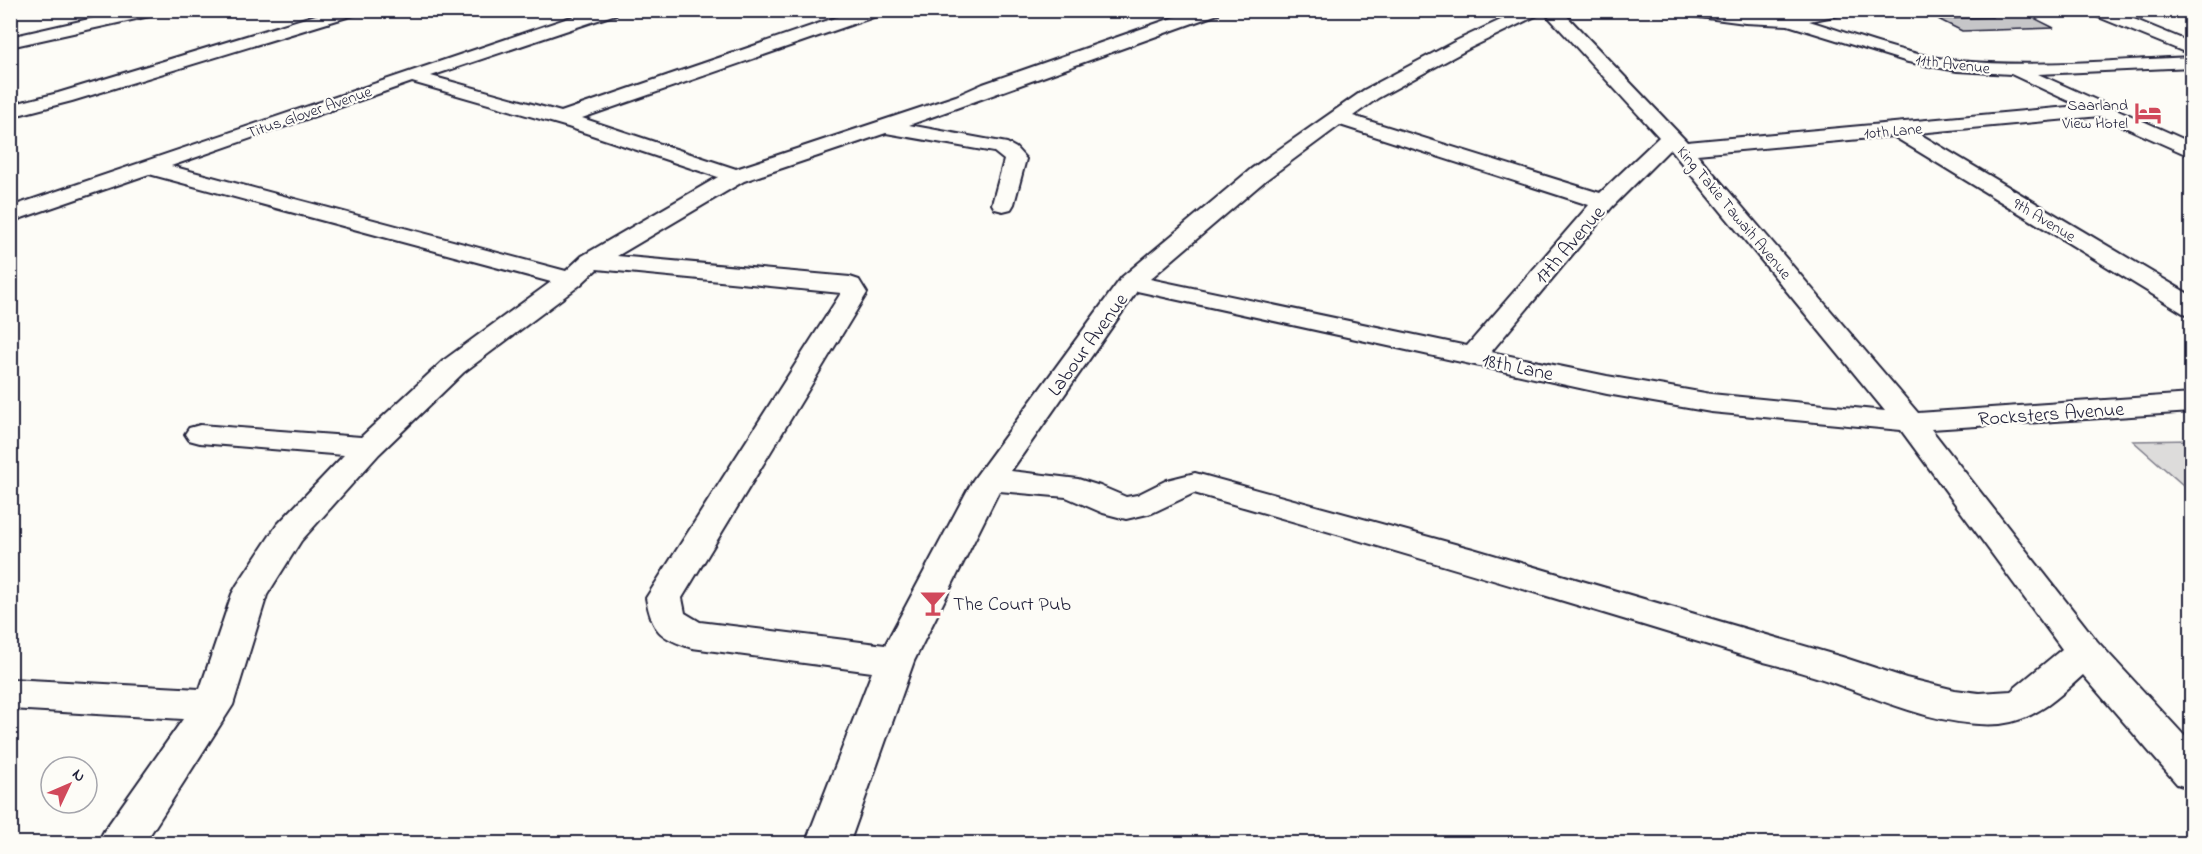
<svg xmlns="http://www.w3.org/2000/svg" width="2202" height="854" viewBox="0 0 2202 854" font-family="'Indie Flower',sans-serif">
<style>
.green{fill:#dddcdb;stroke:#807f8b;stroke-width:1.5}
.building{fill:#c6c6c8;stroke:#22223b;stroke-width:1.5}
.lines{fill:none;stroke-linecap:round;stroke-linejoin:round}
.lane-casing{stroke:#22223b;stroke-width:5}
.street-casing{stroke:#22223b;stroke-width:4}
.lane{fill:#fdfcf7;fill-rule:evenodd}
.street{fill:#fdfcf7;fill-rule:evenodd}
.labels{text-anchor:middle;stroke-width:4.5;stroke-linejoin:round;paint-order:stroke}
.far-street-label{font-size:16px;fill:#22223b;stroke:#fdfcf7}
.far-poi-label{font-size:16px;fill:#22223b;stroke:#fdfcf7;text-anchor:end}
.street-label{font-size:20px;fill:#22223b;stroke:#fdfcf7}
.poi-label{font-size:20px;fill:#22223b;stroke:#fdfcf7;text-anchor:start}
</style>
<rect width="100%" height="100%" fill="#fdfcf7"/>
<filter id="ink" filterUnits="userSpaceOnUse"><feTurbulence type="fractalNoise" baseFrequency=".0167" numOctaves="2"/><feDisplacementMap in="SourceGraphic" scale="12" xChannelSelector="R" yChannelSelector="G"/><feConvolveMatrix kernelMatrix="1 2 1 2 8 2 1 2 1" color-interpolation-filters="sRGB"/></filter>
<g filter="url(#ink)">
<!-- green -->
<path class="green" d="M2191 440V492L2133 441Z"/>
<!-- building -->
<path class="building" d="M2018 10 2054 28 1962 31 1938 19 1993 17 1980 11Z"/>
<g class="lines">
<defs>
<path id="lane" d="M1933 10H1943L1947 14 1940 16Z"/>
<g id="street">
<path d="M129 10H162L154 15 10 47V37Z"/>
<path d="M332 10H359L357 14 72 101 10 117V105L58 93Z"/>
<path d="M592 10H618L616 14 431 76 561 112 858 10H884L882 14 582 118 736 169 956 96 983 84 1195 10H1220L1218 14 909 125 1007 143 1016 148 1026 159 1014 204 1011 209 1003 211 995 209 992 204 1004 160 994 152 886 133 744 181 617 256 850 277 859 280 867 293 682 598 685 613 700 622 885 645 973 480 1122 277 1251 169 1364 90 1458 40 1522 10H1561L1687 142 2079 106 2011 74 1957 71 1908 62 1788 25 1745 23 1684 15 1676 10H1726L1788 15 1810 10H1846L1844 14 1809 21C1858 36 1908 56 1959 61 2036 68 2114 60 2192 57V67L2038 74 2192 143V157L2100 116 1918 133 2192 296V315L2183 313 1893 136 1697 154 1918 413 2192 394V412L1931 429 2097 641 2192 744V789L2177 784 2083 675C2058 698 2035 720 2000 724 1942 728 1884 701 1831 682 1809 674 1786 668 1764 662 1575 604 1385 547 1194 493L1152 513 1126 519 1103 513 1066 497 999 491 914 661 849 844H805L872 672 692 648C660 638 652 631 646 598L841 293 597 269 580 285 464 372 379 454 301 541 267 595 233 705 144 844H97L104 831 183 719 10 709V679L200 689 232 594 237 585 277 525 344 455 200 443 189 440 185 434 189 428 200 425 361 437 444 360 551 282 149 174 10 222V207ZM1544 12 1659 137 1600 193 1353 116 1378 98 1470 48ZM412 82 568 127 718 177 582 256 566 271 171 166ZM1340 125 1589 205 1467 346 1150 279 1267 179ZM1670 149 1885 411 1711 394 1607 376 1491 352 1612 207ZM1137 291 1607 394 1711 412 1901 430 2062 649 2011 691 1979 693 1955 690 1906 678 1842 657 1473 549 1195 473 1167 480 1137 495 1126 497 1100 486 1078 479 1011 471Z"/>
<path d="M2089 10H2112L2192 43V55L2091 14Z"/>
</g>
</defs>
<!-- lane casing -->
<use href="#lane" class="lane-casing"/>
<!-- street casing -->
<use href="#street" class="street-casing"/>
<!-- lane -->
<use href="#lane" class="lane"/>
<!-- street -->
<use href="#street" class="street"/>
</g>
</g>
<!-- icons -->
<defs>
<symbol id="hotel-bare" viewBox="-9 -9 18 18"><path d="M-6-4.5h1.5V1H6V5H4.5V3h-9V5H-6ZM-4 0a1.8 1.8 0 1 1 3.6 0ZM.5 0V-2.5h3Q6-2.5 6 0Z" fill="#d1495b" stroke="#fdfcf7" stroke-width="2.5" paint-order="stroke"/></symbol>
<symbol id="bar-bare" viewBox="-9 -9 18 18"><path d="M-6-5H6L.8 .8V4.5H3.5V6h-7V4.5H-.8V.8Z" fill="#d1495b" stroke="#fdfcf7" stroke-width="2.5" paint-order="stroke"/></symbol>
</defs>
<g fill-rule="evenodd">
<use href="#hotel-bare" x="2129" y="94" width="38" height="38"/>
<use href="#bar-bare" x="914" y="584" width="38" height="38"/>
</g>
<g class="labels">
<!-- far-street labels -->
<g class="far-street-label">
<text transform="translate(1953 63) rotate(7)" y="6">11th Avenue</text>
<text transform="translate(309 111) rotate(-19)" y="6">Titus Glover Avenue</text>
<text transform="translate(1893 130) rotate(-5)" y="6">10th Lane</text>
<text transform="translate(1735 212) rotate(50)" y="6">King Takie Tawaih Avenue</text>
<text transform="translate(2045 219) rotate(31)" y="6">9th Avenue</text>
</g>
<!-- far-poi labels -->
<g class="far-poi-label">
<text x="2128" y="110">Saarland<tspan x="2128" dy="18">View Hotel</tspan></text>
</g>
<!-- street labels -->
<g class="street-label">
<text transform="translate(1569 244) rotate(-49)" y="7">17th Avenue</text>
<text transform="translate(1087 344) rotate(-54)" y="7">Labour Avenue</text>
<text transform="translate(1518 366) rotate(12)" y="7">18th Lane</text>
<text transform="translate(2051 413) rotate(-4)" y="7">Rocksters Avenue</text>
</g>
<!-- poi labels -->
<g class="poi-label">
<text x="953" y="610">The Court Pub</text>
</g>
</g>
<!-- margin -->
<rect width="2202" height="854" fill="none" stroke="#fdfcf7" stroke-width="36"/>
<rect x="18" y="18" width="2166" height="818" fill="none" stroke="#22223b" stroke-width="2" filter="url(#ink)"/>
<!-- north arrow -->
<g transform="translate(69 785) rotate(46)"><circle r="28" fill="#fdfcf7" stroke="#a5a5ac" stroke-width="1.5"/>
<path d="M0-4.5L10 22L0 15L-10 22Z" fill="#d1495b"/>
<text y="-9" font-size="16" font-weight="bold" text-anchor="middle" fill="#22223b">N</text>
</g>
</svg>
